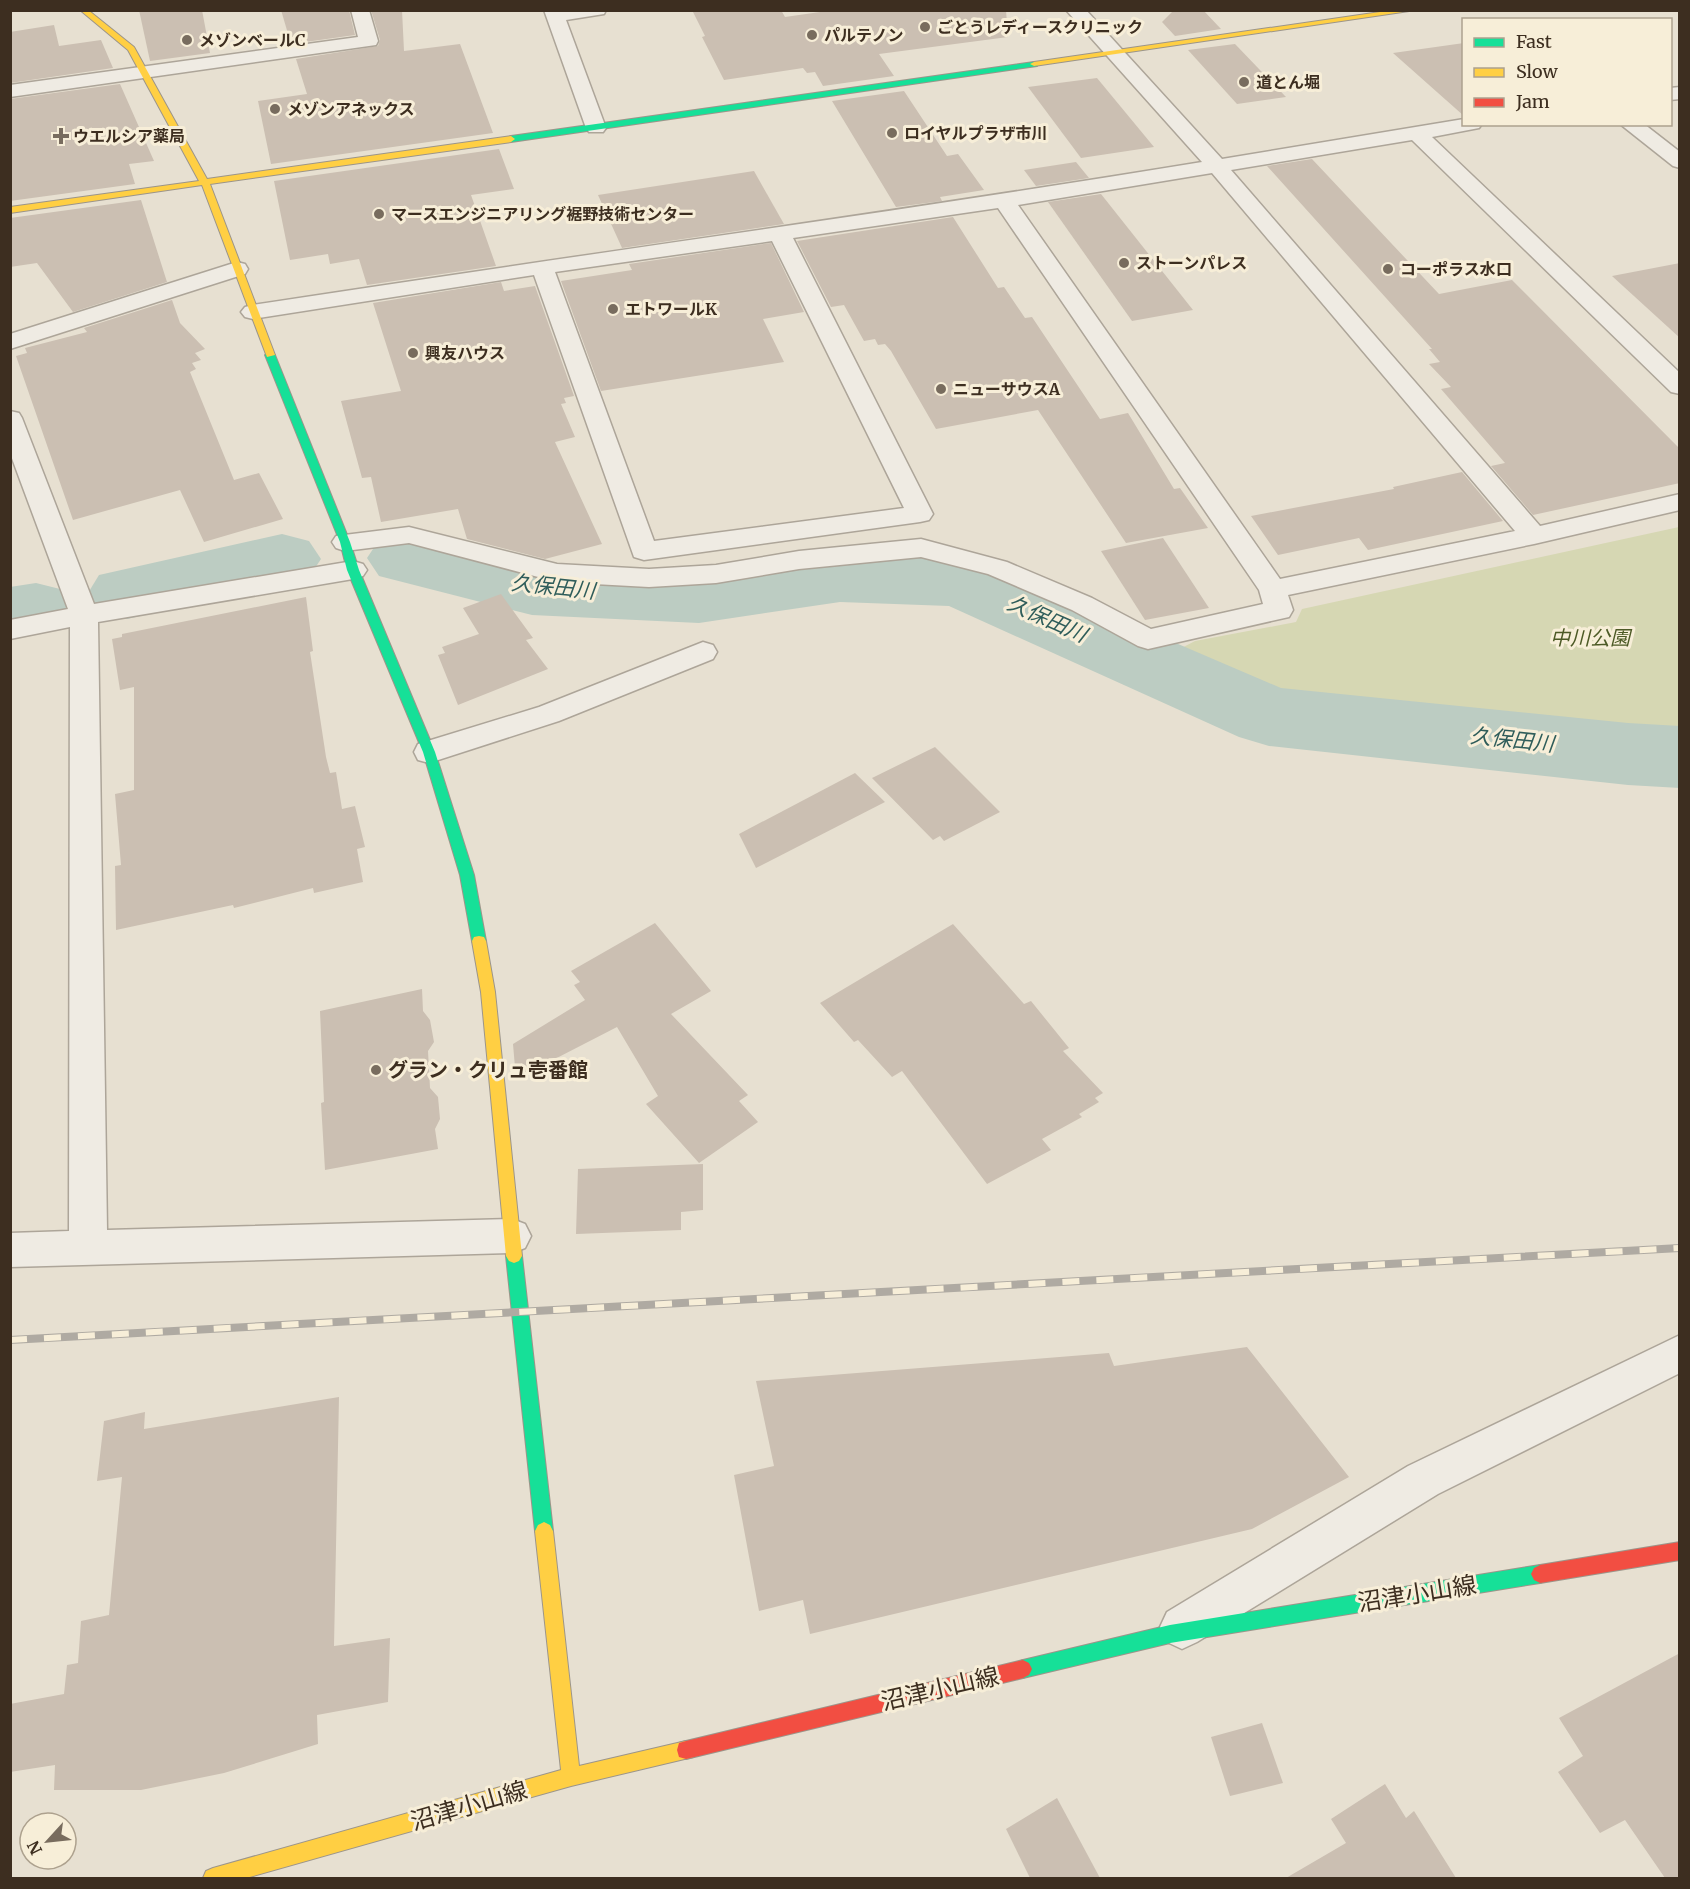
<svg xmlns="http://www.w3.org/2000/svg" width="1690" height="1889" viewBox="0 0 1690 1889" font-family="Merriweather,'Noto Sans JP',serif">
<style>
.green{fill:#d6d7b3}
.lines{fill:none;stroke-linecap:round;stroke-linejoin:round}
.river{fill:#bcccc2;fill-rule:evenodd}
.building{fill:#cbbfb2}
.street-casing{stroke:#ada599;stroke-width:3}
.fast-casing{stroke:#9c958a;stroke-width:2}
.slow-casing{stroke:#9c958a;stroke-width:2}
.jam-casing{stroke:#9c958a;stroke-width:2}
.street{fill:#efebe3;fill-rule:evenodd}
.fast{fill:#16e098;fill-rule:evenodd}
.slow{fill:#ffcf43;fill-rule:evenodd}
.jam{fill:#f24e42;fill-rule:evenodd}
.rail-casing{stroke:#afaaa2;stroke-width:8}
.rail{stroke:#f7eed8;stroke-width:6;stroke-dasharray:17;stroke-linecap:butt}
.poi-dot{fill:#786c5e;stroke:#f7eed8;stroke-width:2}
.labels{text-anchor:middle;stroke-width:6;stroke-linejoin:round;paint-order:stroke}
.far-poi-label{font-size:16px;font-weight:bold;fill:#3d2e20;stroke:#f7eed8;text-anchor:start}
.park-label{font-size:20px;font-style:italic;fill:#4d5a26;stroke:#f7eed8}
.poi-label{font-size:20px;font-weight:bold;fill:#3d2e20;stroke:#f7eed8;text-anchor:start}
.water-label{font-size:21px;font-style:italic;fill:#2f5d5a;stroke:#f7eed8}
.near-street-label{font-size:24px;fill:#3d2e20;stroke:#f7eed8}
</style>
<rect width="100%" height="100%" fill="#e7e0d1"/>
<!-- green -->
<path class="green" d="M1679 527V736L1266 699 1174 652 1195 641 1296 622 1302 609Z"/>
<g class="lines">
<!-- river -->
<g class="river">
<path d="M406 533 532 563 699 571 840 552 961 555 989 563 1281 688 1628 723 1680 726V788L1628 785 1269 746 1239 737 949 606 840 602 699 623 532 615 379 576 367 558 379 540Z"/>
<path d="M282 534 309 541 321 559 309 577 127 619 99 611 88 593 99 575Z"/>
<path d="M36 583 64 590 76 609 64 628 10 640V587Z"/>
</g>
</g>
<!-- building -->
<g class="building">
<path d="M139 10H202L210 53 150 61Z"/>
<path d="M281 10H349L355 35 291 44Z"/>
<path d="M371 10H402L404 51 460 44 493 133 271 164 258 101 307 94 296 59 378 46 380 40Z"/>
<path d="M692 10H781L785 17 834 10H1006L1008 37 879 54 894 76 823 86 815 72 807 73 803 68 724 80 702 37 705 36Z"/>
<path d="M1174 10H1203L1221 29 1175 36 1162 22Z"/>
<path d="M54 25 59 46 101 40 113 68 10 83V32Z"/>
<path d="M1464 43V116L1393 53Z"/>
<path d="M1235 44 1286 97 1237 104 1188 50Z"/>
<path d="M1097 78 1154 147 1081 158 1028 87Z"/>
<path d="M120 84 154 161 129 164 135 184 10 201V99Z"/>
<path d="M904 91 947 156 958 154 984 190 940 197 942 201 896 207 832 101Z"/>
<path d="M499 149 514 189 471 195 496 266 367 285 359 259 330 264 328 254 290 260 274 181Z"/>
<path d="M1312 159 1439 294 1512 280 1680 449V483L1533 515 1491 466 1505 463 1441 389 1451 387 1429 364 1440 362 1429 349H1432L1267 166Z"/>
<path d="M1076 162 1089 178 1036 186 1024 170Z"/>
<path d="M754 171 784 224 622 248 598 195Z"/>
<path d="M1101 194 1193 310 1132 321 1048 202Z"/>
<path d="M141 200 167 282 73 312 37 263 10 267V218Z"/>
<path d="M953 217 998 288 1004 287 1025 318 1032 317 1100 419 1128 413 1174 489 1180 488 1208 528 1126 543 1038 410 936 429 891 351 885 344 878 345 875 339 864 341 844 305 831 307 797 241Z"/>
<path d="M771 243 804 312 763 319 784 362 601 391 561 281 632 270 629 264Z"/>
<path d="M1680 263V338L1612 276Z"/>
<path d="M501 282 504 291 535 286 574 396 564 398 566 403 561 404 575 437 555 442 602 544 545 559 467 539 458 509 381 522 371 477 362 478 341 401 401 391 373 303Z"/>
<path d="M172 300 180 323 205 349 195 353 201 360 192 363 196 369 190 372 234 480 259 473 283 519 204 542 180 490 73 520 16 356 27 353 25 348 87 332 84 328Z"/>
<path d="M1462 472 1503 521 1368 550 1359 538 1278 555 1251 516 1394 489 1393 487Z"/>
<path d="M1163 538 1209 608 1145 620 1101 551Z"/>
<path d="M501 594 533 638 526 640 548 669 458 705 438 655 445 653 442 647 479 634 463 608Z"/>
<path d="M306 597 313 651 310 652 326 757 330 773 336 772 342 809 355 806 365 847 357 849 363 882 314 893 313 888 234 908 233 905 219 908 116 930 115 866 121 865 115 794 134 790V687L120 690 112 639 122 637V634Z"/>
<path d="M935 747 1000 812 944 841 940 836 933 840 872 778Z"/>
<path d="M855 773 885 802 756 868 739 834Z"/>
<path d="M655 923 711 991 671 1014 748 1095 739 1101 758 1122 699 1163 646 1104 658 1096 617 1027 516 1079 513 1044 585 1000 574 985 580 982 571 971Z"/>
<path d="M953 924 1024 1004 1031 1001 1069 1048 1063 1051 1103 1093 1095 1098 1099 1102 1079 1114 1082 1117 1042 1139 1051 1150 987 1184 902 1071 892 1077 858 1040 854 1042 820 1003Z"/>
<path d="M422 989 423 1011 430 1020 434 1042 428 1051 430 1088 438 1097 440 1119 435 1129 438 1149 325 1170 321 1103 324 1102 320 1011Z"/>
<path d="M703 1164V1210L681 1212V1230L576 1234 578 1169Z"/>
<path d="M1247 1347 1349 1477 1252 1529 810 1634 803 1600 759 1611 734 1475 774 1466 756 1381 1109 1353 1114 1366Z"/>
<path d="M339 1397 334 1646 390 1638 388 1702 317 1715 318 1744 224 1773 141 1790H54L55 1765 10 1772V1704L64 1694 67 1665 78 1663 81 1621 109 1615 122 1477 97 1481 104 1421 145 1412 144 1429Z"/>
<path d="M1680 1653V1878H1665L1625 1820 1600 1833 1558 1772 1583 1756 1559 1718Z"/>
<path d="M1262 1723 1283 1783 1230 1796 1211 1737Z"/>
<path d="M1385 1784 1406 1818 1414 1811 1456 1878H1286L1346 1843 1331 1819Z"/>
<path d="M1057 1798 1100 1878H1030L1006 1829Z"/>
</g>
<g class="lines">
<defs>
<g id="street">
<path d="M351 10H369L378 41 376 45 10 97V85L358 37Z"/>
<path d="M544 10H606L604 14 566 20 606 128 603 132H589L586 128Z"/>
<path d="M1066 10H1086L1222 159 1464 119V124H1482L1479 128 1432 137 1680 373V394L1671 392 1412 140 1231 170 1540 526 1680 494V510L1534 544 1288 595 1293 610 1289 617 1148 649 1138 646 1072 610 988 574 921 557 799 569 716 583 649 587 557 582 409 543 345 551 336 548 332 542 336 536 409 527 557 564 649 569 716 565 799 551 921 539 1007 562 1092 598 1151 629 1263 604 1259 590 998 208 793 238 933 514 929 520 920 522 644 560 634 557 534 275 253 319 245 317 241 312 245 307 253 305C569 256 886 214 1202 162ZM1212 173 1515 531 1280 579 1018 205ZM772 241 904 508 654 541 555 272Z"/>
<path d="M1680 87V99L1670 100V88Z"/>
<path d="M1620 124H1644L1680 152V168L1673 166Z"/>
<path d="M237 262 245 264 248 269 245 274 10 349V334Z"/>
<path d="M10 411 19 413 22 418 94 604 353 561 363 564 367 570 363 576 353 579 98 622 107 1230 512 1219 525 1224 531 1236 525 1248 512 1253 10 1267V1233L69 1231 70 627 10 639V620L68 609 10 453Z"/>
<path d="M703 642 713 645 717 652 713 659 559 721 429 763 418 760 414 752 418 744 539 707Z"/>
<path d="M1680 1335V1373L1438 1494 1197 1642 1182 1649 1167 1642 1160 1627 1167 1612 1408 1466Z"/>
</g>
<g id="fast">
<path d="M1034 62 1038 64 1037 66 511 142 507 139 511 136Z"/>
<path d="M270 352 275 355 350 542 359 570 435 752 474 875 486 941 484 945H474L472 941 460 875 423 752 347 570 340 542 265 355Z"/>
<path d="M514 1249 519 1251 522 1256 553 1531 550 1537 544 1540 538 1537 535 1531 506 1256 509 1251Z"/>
<path d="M1540 1565 1546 1568 1549 1574 1546 1580 1540 1583 1170 1643 1023 1678 1017 1675 1014 1669 1017 1663 1023 1660 1170 1625Z"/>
</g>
<g id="slow">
<path d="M80 10H88L134 47 207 179 511 136 515 139 511 142 210 184 275 355 267 357 202 185 10 213V207L199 181 128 50Z"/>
<path d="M1394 10H1416L1034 66 1030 64 1034 62Z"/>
<path d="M479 936 484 937 486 941 495 992 522 1256 519 1261 514 1263 509 1261 506 1256 481 992 472 941 474 937Z"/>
<path d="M544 1522 550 1525 553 1531 579 1766 686 1741 693 1743 695 1750 693 1757 571 1786 246 1878H203L206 1871 213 1868 561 1770 535 1531 538 1525Z"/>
</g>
<g id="jam">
<path d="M1680 1542V1560L1540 1583 1534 1580 1531 1574 1534 1568 1540 1565Z"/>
<path d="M1023 1660 1029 1663 1032 1669 1029 1675 1023 1678 686 1759 679 1757 677 1750 679 1743 686 1741Z"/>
</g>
</defs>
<!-- street casing -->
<use href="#street" class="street-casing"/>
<!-- fast casing -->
<use href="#fast" class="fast-casing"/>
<!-- slow casing -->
<use href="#slow" class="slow-casing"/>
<!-- jam casing -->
<use href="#jam" class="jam-casing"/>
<!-- street -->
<use href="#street" class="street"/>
<!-- fast -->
<use href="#fast" class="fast"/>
<!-- slow -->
<use href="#slow" class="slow"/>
<!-- jam -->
<use href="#jam" class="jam"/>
<defs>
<path id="rail" d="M10 1340 1680 1248"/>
</defs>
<!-- rail casing -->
<use href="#rail" class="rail-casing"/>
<!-- rail -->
<use href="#rail" class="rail"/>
</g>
<!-- markers -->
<g class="poi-dot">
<circle cx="925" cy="27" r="6"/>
<circle cx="812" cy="35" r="6"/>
<circle cx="187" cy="40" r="6"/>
<circle cx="1244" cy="82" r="6"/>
<circle cx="275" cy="109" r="6"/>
<circle cx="892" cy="133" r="6"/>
<path d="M58 127h6v6h6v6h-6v6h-6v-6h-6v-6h6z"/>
<circle cx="379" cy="214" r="6"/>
<circle cx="1124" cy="263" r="6"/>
<circle cx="1388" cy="269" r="6"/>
<circle cx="613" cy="309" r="6"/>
<circle cx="413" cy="353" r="6"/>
<circle cx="941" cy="389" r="6"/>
<circle cx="376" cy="1070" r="6"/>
</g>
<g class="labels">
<!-- far-poi labels -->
<g class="far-poi-label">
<text x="937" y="33">ごとうレディースクリニック</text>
<text x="824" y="41">パルテノン</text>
<text x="199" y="46">メゾンベールC</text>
<text x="1256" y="88">道とん堀</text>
<text x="287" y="115">メゾンアネックス</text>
<text x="904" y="139">ロイヤルプラザ市川</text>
<text x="73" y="142">ウエルシア薬局</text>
<text x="391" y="220">マースエンジニアリング裾野技術センター</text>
<text x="1136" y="269">ストーンパレス</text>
<text x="1400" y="275">コーポラス水口</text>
<text x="625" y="315">エトワールK</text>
<text x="425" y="359">興友ハウス</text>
<text x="953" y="395">ニューサウスA</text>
</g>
<!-- park labels -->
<g class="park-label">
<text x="1590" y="645">中川公園</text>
</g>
<!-- poi labels -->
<g class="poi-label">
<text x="388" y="1077">グラン・クリュ壱番館</text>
</g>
<!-- water labels -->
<g class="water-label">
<text transform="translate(553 587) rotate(6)" y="7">久保田川</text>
<text transform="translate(1047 619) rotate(24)" y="7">久保田川</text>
<text transform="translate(1512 740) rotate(6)" y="7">久保田川</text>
</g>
<!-- near-street labels -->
<g class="near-street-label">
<text transform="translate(1417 1594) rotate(-9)" y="8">沼津小山線</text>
<text transform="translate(940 1689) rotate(-13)" y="8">沼津小山線</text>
<text transform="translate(469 1806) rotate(-16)" y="8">沼津小山線</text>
</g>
</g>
<!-- border -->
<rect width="1690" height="1889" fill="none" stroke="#3d2e20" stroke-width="24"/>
<!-- legend -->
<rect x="1462" y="18" width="210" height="108" fill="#f7eed8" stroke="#ada18e" stroke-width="1.5"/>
<rect x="1474" y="38" width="30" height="9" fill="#16e098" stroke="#ada18e" stroke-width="1.5"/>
<text x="1516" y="48" font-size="18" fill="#3d2e20">Fast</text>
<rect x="1474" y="68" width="30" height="9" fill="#ffcf43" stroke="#ada18e" stroke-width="1.5"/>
<text x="1516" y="78" font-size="18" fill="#3d2e20">Slow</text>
<rect x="1474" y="98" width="30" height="9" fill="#f24e42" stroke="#ada18e" stroke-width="1.5"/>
<text x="1516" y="108" font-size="18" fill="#3d2e20">Jam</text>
<!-- north arrow -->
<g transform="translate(48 1841) rotate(243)"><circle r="28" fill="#f7eed8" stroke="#ada18e" stroke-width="1.5"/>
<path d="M0-4.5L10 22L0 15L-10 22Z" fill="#786c5e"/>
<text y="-9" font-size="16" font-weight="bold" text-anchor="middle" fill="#3d2e20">N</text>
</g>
</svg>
